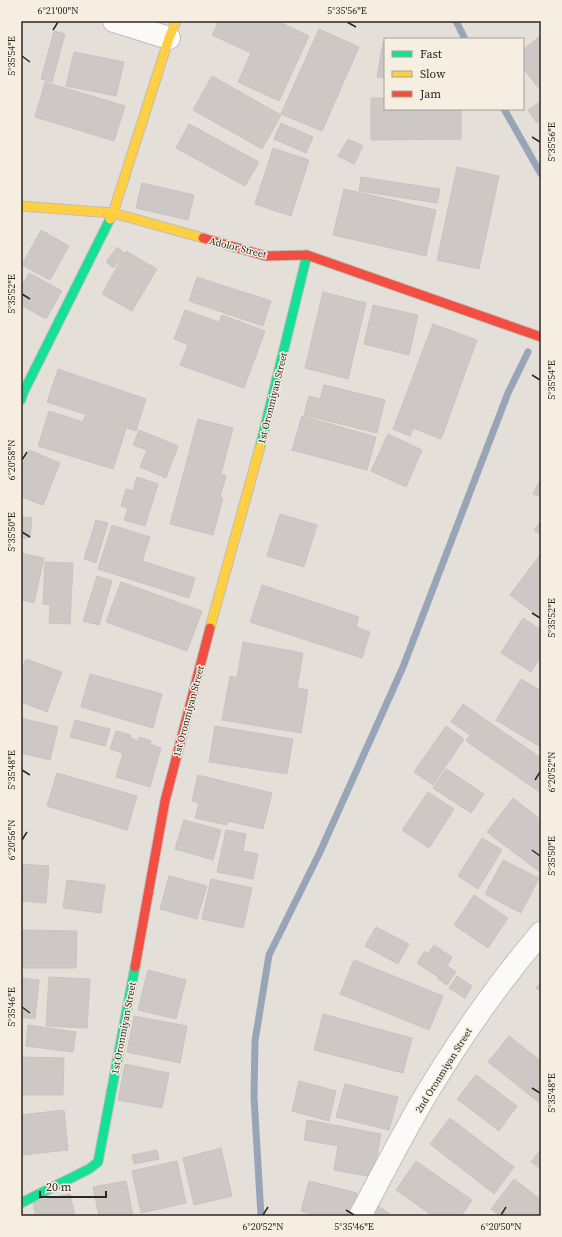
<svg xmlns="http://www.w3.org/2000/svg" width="562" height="1237" viewBox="0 0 562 1237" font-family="'Source Serif 4',serif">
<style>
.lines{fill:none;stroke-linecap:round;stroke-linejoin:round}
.stream{stroke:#98a5b7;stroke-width:7}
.building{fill:#cdc8c5;stroke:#c8c3bf}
.street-casing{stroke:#c1beb8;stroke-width:24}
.fast-casing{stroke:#c1beb8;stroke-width:11}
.slow-casing{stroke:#c1beb8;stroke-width:11}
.jam-casing{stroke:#c1beb8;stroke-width:11}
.street{stroke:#fbfaf9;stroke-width:22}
.fast{stroke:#16e098;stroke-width:9}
.slow{stroke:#ffcf43;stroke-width:9}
.jam{stroke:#f24e42;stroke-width:9}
.ticks{fill:none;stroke:#2b2823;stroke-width:1.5}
.labels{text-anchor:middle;stroke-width:3;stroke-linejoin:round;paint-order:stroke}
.street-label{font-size:10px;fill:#2b2823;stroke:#f6eee1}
.neatline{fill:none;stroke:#2b2823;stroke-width:1.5}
.ticks-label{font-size:10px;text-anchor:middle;fill:#2b2823}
</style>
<rect width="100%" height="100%" fill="#e4e0d9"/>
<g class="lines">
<!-- stream -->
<g class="stream">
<path d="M456 21 465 39"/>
<path d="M504 109 541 174"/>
<path d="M261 1216 254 1097 255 1041 269 955 320 852 403 667 508 393 528 352"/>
</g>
</g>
<!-- building -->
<g class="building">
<path d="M219 21H277L309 36 279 101 238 82 251 53 212 35Z"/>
<path d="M319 29 359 47 322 131 281 114Z"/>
<path d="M54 31 65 34 52 82 41 79Z"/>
<path d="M541 35V91L523 68V50Z"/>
<path d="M383 42H385V78L377 77Z"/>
<path d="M74 52 124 62 116 96 66 86Z"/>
<path d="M212 76 281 115 262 149 193 110Z"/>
<path d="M45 82 125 106 114 141 35 117Z"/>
<path d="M371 98H385V109H461V139L371 140Z"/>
<path d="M541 101V120L537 123 528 110Z"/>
<path d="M281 123 313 137 306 153 274 139Z"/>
<path d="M189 124 259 162 245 186 176 148Z"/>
<path d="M348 139 363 146 354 164 338 156Z"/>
<path d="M273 148 309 160 291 216 255 204Z"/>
<path d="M457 167 499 176 479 269 437 260Z"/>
<path d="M361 177 440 189 437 203 359 191Z"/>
<path d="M142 183 194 195 188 220 136 208Z"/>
<path d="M344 189 436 210 426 256 333 235Z"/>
<path d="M41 230 69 246 50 280 22 265Z"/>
<path d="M117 247 124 253 114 268 106 262Z"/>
<path d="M126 251 157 269 132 311 102 294Z"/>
<path d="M29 273 62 291 46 319 21 305V287Z"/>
<path d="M197 277 271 301 263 326 189 301Z"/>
<path d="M323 292 366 303 348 379 305 368Z"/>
<path d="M373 305 418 315 409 355 364 344Z"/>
<path d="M185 310 219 322 222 315 265 331 244 388 180 365 188 345 174 339Z"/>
<path d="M433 324 477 340 441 439 413 428 410 436 393 429Z"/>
<path d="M58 369 146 399 136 431 47 402Z"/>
<path d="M324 385 385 400 377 433 304 415 309 396 320 399Z"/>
<path d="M49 411 83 422 85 416 126 429 113 469 38 446Z"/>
<path d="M302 416 376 437 367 470 292 450Z"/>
<path d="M198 419 233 428 221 474 226 476 220 497 223 498 213 535 170 524Z"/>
<path d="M139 430 178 446 166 478 140 467 147 450 133 445Z"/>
<path d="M388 434 422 450 406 487 371 471Z"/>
<path d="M29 450 60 463 43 505 21 497V469Z"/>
<path d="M137 477 158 484 145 526 124 520 128 508 121 506 126 489 133 491Z"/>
<path d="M541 478V497L533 494Z"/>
<path d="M280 514 317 525 304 567 267 556Z"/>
<path d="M23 517 32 518 30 538H21Z"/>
<path d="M96 520 108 523 96 563 84 559Z"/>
<path d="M541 521V535L534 530Z"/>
<path d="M112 525 150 537 142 561 195 578 189 598 98 569Z"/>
<path d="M21 553 44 558 34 603 21 600Z"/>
<path d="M540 555 541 557V618L510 595Z"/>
<path d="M45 562 73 563 70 624 49 623 50 605 43 604Z"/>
<path d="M97 576 112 581 99 625 83 621Z"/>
<path d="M121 582 202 611 187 651 106 622Z"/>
<path d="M262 585 359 617 356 627 370 632 362 658 250 622Z"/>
<path d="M523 618 541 630V656L531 672 501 653Z"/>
<path d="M243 642 303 653 297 688 308 690 301 733 222 720 230 676 237 678Z"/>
<path d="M26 659 62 672 47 712 21 702V671Z"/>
<path d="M90 674 162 694 153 728 81 707Z"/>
<path d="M521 679 541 691V743L539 746 496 720Z"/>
<path d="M463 704 541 758V793L466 741 470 735 451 722Z"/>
<path d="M21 718 58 727 50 760 21 753Z"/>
<path d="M75 720 110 729 105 746 70 737Z"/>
<path d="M215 726 293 739 287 774 209 762Z"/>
<path d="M446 726 464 739 433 785 414 772Z"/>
<path d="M116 731 131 735 130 738 138 741 139 737 151 741 150 744 161 748 150 787 116 777 123 753 110 749Z"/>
<path d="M446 769 484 794 471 813 433 788Z"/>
<path d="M57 773 137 796 127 830 47 806Z"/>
<path d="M198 775 272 793 263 829 227 821V825L195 818 199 803 192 801Z"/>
<path d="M428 792 454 809 429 848 402 830Z"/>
<path d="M513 798 541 820V873L487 832Z"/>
<path d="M184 820 221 830 213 860 175 849Z"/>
<path d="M226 830 246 834 243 851 258 854 253 879 217 872Z"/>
<path d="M482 838 502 850 478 889 458 876Z"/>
<path d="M503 860 539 878 521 913 485 894Z"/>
<path d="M21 864 49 866 46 903 21 901Z"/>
<path d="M169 876 207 886 197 919 160 909Z"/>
<path d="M211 879 252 888 243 928 202 919Z"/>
<path d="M67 880 105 885 101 913 63 908Z"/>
<path d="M474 895 508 918 488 948 454 925Z"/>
<path d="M376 927 409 944 398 964 365 946Z"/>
<path d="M23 930 77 931 76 968H22Z"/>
<path d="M434 945 452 957 447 966 456 972 447 985 437 978 438 977 417 963 425 951 428 954Z"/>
<path d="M354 960 443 996 429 1030 340 994Z"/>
<path d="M148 970 186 980 176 1019 138 1010Z"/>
<path d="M457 976 472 986 465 998 449 988Z"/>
<path d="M49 977 90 979 87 1028 46 1026Z"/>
<path d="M21 978 39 980 35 1019 21 1017Z"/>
<path d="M541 982V992L536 988Z"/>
<path d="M323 1014 412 1038 403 1073 314 1050Z"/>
<path d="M134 1016 187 1026 180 1063 127 1052Z"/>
<path d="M28 1025 76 1032 73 1052 26 1046Z"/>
<path d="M509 1036 541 1061V1104L488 1062Z"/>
<path d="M21 1057 64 1058 63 1095H21Z"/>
<path d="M125 1064 169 1073 162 1108 118 1100Z"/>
<path d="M476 1075 517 1106 499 1131 457 1099Z"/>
<path d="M299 1081 336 1091 329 1121 292 1111Z"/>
<path d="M345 1084 398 1097 389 1130 336 1117Z"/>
<path d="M64 1110 68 1150 21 1155V1115Z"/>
<path d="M450 1118 514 1167 494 1194 430 1144Z"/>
<path d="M307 1120 381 1134 373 1177 334 1170 338 1146 304 1140Z"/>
<path d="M221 1148 232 1196 194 1205 183 1158Z"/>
<path d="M541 1149V1169L531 1162Z"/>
<path d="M157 1150 159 1159 134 1164 132 1155Z"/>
<path d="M177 1161 186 1203 141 1213 132 1171Z"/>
<path d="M416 1161 472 1200 461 1216H433L396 1190Z"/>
<path d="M514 1179 541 1200V1216H500L491 1209Z"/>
<path d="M126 1181 133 1216H99L93 1187Z"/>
<path d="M309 1181 357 1193 352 1216H312V1214L301 1211Z"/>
<path d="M70 1194 75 1216H36L33 1202Z"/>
<path d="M378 1206 393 1216H372Z"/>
</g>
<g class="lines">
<defs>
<g id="street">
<path d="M114 21 169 38"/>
<path d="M360 1216C382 1175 403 1133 427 1093 461 1037 498 983 541 933"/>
</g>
<g id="fast">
<path d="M21 400 23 393 110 219"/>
<path d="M260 447 307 255"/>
<path d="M21 1203 89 1169 98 1162 135 967"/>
</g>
<g id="slow">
<path d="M21 206 113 213 203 238"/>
<path d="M110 219 113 213 169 38 176 21"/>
<path d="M210 628 260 447"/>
</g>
<g id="jam">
<path d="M203 238 266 256 307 255 541 337"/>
<path d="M135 967 165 801 210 628"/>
</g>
</defs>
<!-- street casing -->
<use href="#street" class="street-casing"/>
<!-- fast casing -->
<use href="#fast" class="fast-casing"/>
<!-- slow casing -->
<use href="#slow" class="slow-casing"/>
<!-- jam casing -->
<use href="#jam" class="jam-casing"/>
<!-- street -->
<use href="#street" class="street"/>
<!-- fast -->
<use href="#fast" class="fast"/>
<!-- slow -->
<use href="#slow" class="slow"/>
<!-- jam -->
<use href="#jam" class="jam"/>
</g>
<!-- ticks -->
<path class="ticks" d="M347 22 356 27M53 30 58 22M22 56 30 62M532 137 540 142M22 294 30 299M532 375 540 380M22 460 27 452M22 532 30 537M532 613 540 618M22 770 30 775M535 780 540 772M22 840 27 832M532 850 540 856M22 1007 30 1013M532 1088 540 1093M346 1210 354 1215M263 1215 268 1207M501 1215 506 1207"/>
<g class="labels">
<!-- street labels -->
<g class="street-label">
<text transform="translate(238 247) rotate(14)" y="4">Adolor Street</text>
<text transform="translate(272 398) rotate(-76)" y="4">1st Oronmiyan Street</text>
<text transform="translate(188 711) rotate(-75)" y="4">1st Oronmiyan Street</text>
<text transform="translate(123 1028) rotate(-79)" y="4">1st Oronmiyan Street</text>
<text transform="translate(443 1070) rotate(-58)" y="4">2nd Oronmiyan Street</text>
</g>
</g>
<!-- border -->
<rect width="562" height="1237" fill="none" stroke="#f6eee1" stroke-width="44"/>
<!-- legend -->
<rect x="384" y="38" width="140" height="72" fill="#f6eee1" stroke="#a59f95"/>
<rect x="392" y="51" width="20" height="6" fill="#16e098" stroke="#a59f95"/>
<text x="420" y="58" font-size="12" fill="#2b2823">Fast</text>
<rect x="392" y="71" width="20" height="6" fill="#ffcf43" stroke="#a59f95"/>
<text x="420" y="78" font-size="12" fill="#2b2823">Slow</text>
<rect x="392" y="91" width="20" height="6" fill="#f24e42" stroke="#a59f95"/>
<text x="420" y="98" font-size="12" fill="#2b2823">Jam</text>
<!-- scale -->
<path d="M40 1191v6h66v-6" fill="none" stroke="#2b2823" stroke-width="2"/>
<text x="46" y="1191" font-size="12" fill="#2b2823" stroke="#f6eee1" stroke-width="3" paint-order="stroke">20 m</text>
<rect x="22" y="22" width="518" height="1193" class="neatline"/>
<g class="ticks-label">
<text x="58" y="14">6°21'00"N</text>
<text x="347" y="14">5°35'56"E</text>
<text transform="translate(11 56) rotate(-90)" y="4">5°35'54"E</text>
<text transform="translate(551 142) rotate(-90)" y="4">5°35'56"E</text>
<text transform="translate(11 294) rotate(-90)" y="4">5°35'52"E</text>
<text transform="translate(551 380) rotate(-90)" y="4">5°35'54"E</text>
<text transform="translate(11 460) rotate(-90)" y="4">6°20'58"N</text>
<text transform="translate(11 532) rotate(-90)" y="4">5°35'50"E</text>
<text transform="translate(551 618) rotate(-90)" y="4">5°35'52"E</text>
<text transform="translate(11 770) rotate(-90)" y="4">5°35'48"E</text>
<text transform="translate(551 772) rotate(-90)" y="4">6°20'52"N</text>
<text transform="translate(11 840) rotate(-90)" y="4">6°20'56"N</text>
<text transform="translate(551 856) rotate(-90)" y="4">5°35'50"E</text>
<text transform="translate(11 1007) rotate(-90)" y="4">5°35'46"E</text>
<text transform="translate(551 1093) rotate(-90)" y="4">5°35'48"E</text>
<text x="263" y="1230">6°20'52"N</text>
<text x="354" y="1230">5°35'46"E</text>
<text x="501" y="1230">6°20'50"N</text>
</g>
</svg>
